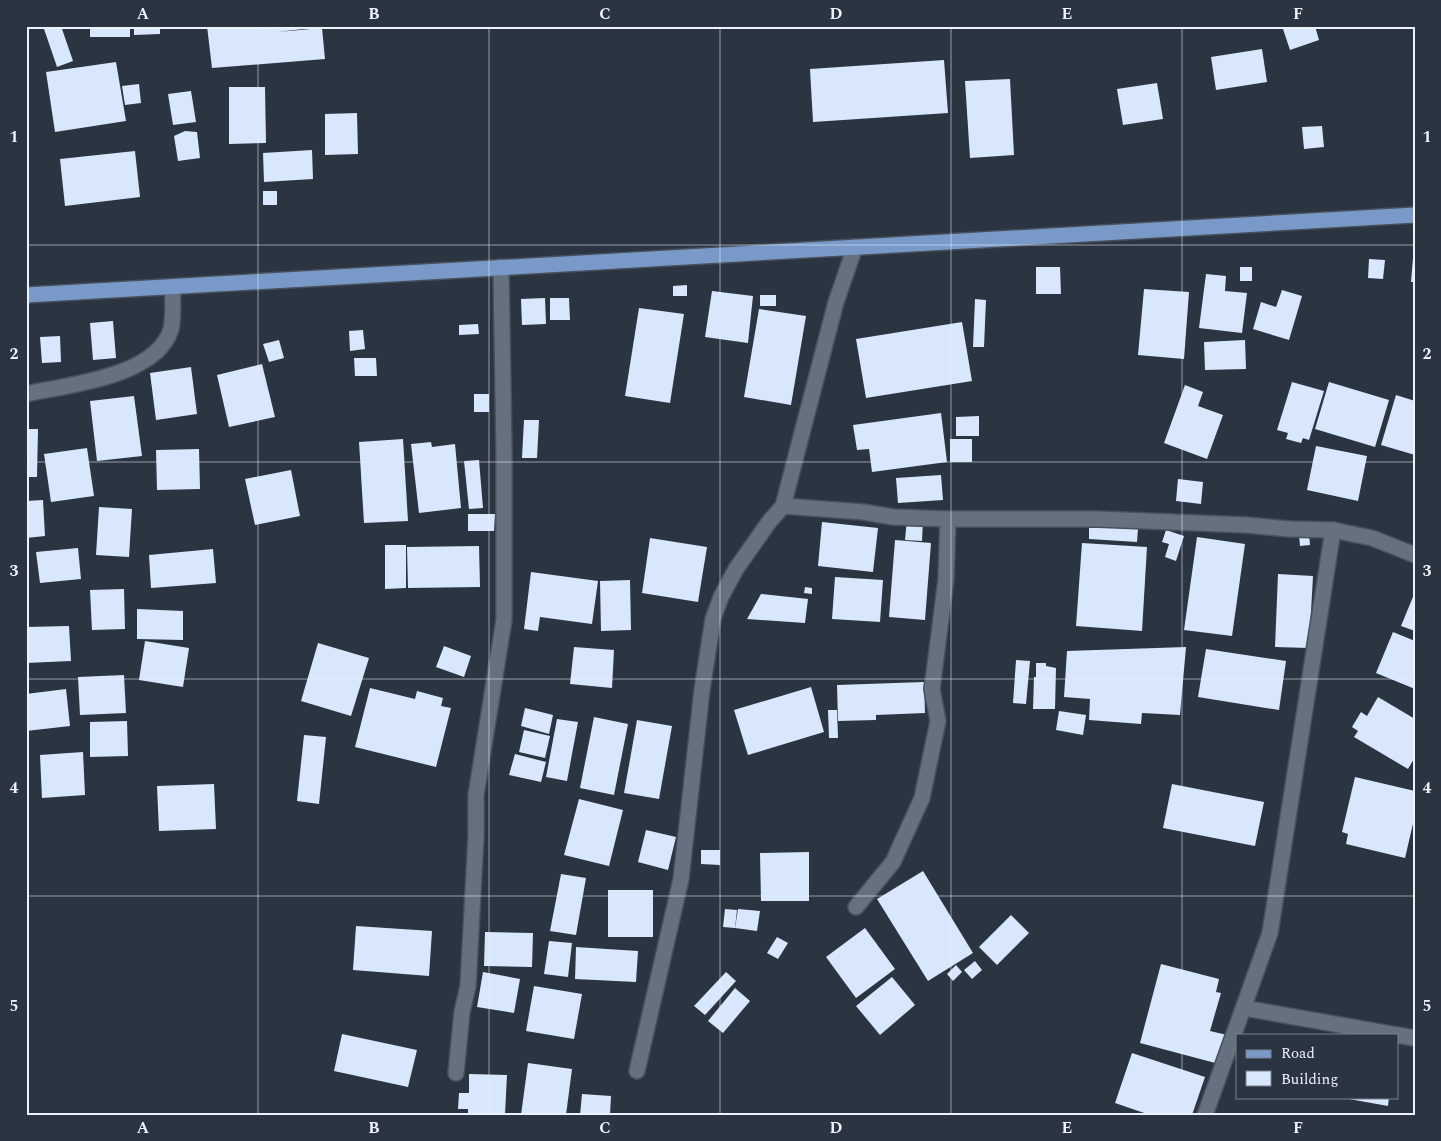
<svg xmlns="http://www.w3.org/2000/svg" width="1441" height="1141" viewBox="0 0 1441 1141" font-family="Spectral,serif">
<style>
.building{fill:#d8e7fb}
.lines{fill:none;stroke-linecap:round;stroke-linejoin:round}
.minor-casing{stroke:#47505b;stroke-width:18}
.major-casing{stroke:#47505b;stroke-width:18}
.minor{stroke:#66717f;stroke-width:15}
.major{stroke:#799ac9;stroke-width:15}
.grid{fill:none;stroke:#edf3fc;stroke-width:1;stroke-opacity:0.55}
.neatline{fill:none;stroke:#edf3fc;stroke-width:2}
.grid-label{font-size:16px;text-anchor:middle;font-weight:bold;fill:#edf3fc}
</style>
<rect width="100%" height="100%" fill="#2b3441"/>
<!-- building -->
<g class="building">
<path d="M43 26H61L73 61 57 67Z"/>
<rect x="90" y="26" width="40" height="11"/>
<path d="M134 26H160V34L134 35Z"/>
<path d="M207 26H303V29L277 32 322 28 325 59 212 68Z"/>
<path d="M1282 26H1315L1319 40 1290 50Z"/>
<path d="M1262 49 1267 82 1216 90 1211 57Z"/>
<path d="M944 60 948 113 813 122 810 69Z"/>
<path d="M116 62 126 121 55 132 46 72Z"/>
<path d="M1010 79 1014 155 970 158 965 81Z"/>
<path d="M1157 83 1163 119 1123 125 1117 89Z"/>
<path d="M139 84 141 103 125 105 122 86Z"/>
<path d="M229 87H265L266 143 229 144Z"/>
<path d="M191 91 196 122 173 125 168 94Z"/>
<path d="M357 113 358 154 325 155V114Z"/>
<path d="M1322 126 1324 147 1304 149 1302 127Z"/>
<path d="M185 131 197 132 200 158 178 161 174 136Z"/>
<path d="M312 150 313 179 264 182 263 153Z"/>
<path d="M135 151 140 197 65 206 60 159Z"/>
<rect x="263" y="191" width="14" height="14"/>
<path d="M1413 258H1415V282H1411Z"/>
<path d="M1369 259 1385 260 1383 279 1368 278Z"/>
<path d="M1036 267H1060L1061 294H1036Z"/>
<rect x="1240" y="267" width="12" height="14"/>
<path d="M1206 274 1226 276 1225 291 1247 293 1242 333 1199 328Z"/>
<path d="M687 285V296H673V286Z"/>
<path d="M1144 289 1189 292 1184 359 1138 355Z"/>
<path d="M1282 290 1302 296 1289 340 1253 329 1261 302 1276 307Z"/>
<path d="M712 291 753 296 748 343 705 337Z"/>
<rect x="760" y="295" width="16" height="11"/>
<path d="M545 298 546 324 522 325 521 299Z"/>
<path d="M550 298H569L570 320H550Z"/>
<path d="M975 299 986 300 984 347H973Z"/>
<path d="M639 308 684 314 670 403 625 396Z"/>
<path d="M759 309 806 316 791 405 744 397Z"/>
<path d="M113 321 116 358 93 360 90 323Z"/>
<path d="M962 322 972 381 866 398 856 339Z"/>
<path d="M478 324 479 334 459 335V325Z"/>
<path d="M363 330 365 349 350 351 349 331Z"/>
<path d="M60 336 61 362 42 363 40 337Z"/>
<path d="M279 340 284 358 269 362 263 344Z"/>
<path d="M1245 340 1246 369 1205 370 1204 342Z"/>
<path d="M354 358H376L377 376H355Z"/>
<path d="M262 364 275 417 229 427 217 375Z"/>
<path d="M191 367 197 414 156 420 150 373Z"/>
<path d="M1292 382 1324 391 1309 440 1303 438 1301 443 1286 439 1288 433 1277 430Z"/>
<path d="M1329 382 1389 400 1375 447 1315 429Z"/>
<path d="M1185 385 1203 392 1198 406 1223 415 1207 459 1164 443Z"/>
<rect x="474" y="394" width="15" height="18"/>
<path d="M1396 395 1415 401V455L1381 445Z"/>
<path d="M134 396 142 456 97 461 90 401Z"/>
<path d="M941 413 947 462 872 472 869 449 857 450 853 425Z"/>
<path d="M979 416V436H956V417Z"/>
<path d="M524 420H539L537 458H522Z"/>
<path d="M26 429H38L37 477H26Z"/>
<path d="M403 439 408 521 364 523 359 442Z"/>
<rect x="950" y="439" width="22" height="23"/>
<path d="M431 442 432 447 455 444 461 508 419 513 411 444Z"/>
<path d="M1316 446 1367 456 1358 501 1307 490Z"/>
<path d="M87 448 94 496 51 502 44 454Z"/>
<path d="M199 449 200 489 157 490 156 450Z"/>
<path d="M479 460 483 508 469 509 464 461Z"/>
<path d="M291 470 300 516 255 525 245 479Z"/>
<path d="M941 475 943 500 898 503 896 478Z"/>
<path d="M1178 479 1203 482 1201 504 1176 501Z"/>
<path d="M43 500 45 536 26 538V501Z"/>
<path d="M99 507 132 509 129 557 96 555Z"/>
<path d="M468 514H495L494 531H468Z"/>
<path d="M907 519 923 520 922 541 905 540Z"/>
<path d="M822 522 878 528 873 572 818 566Z"/>
<path d="M1089 526 1138 529 1137 542 1089 539Z"/>
<path d="M1166 530 1184 536 1176 561 1165 557 1169 544 1162 542Z"/>
<path d="M1309 534 1310 545 1300 546 1299 535Z"/>
<path d="M1197 537 1245 544 1232 636 1184 630Z"/>
<path d="M650 538 707 547 698 602 642 593Z"/>
<path d="M895 540 931 543 925 620 889 617Z"/>
<path d="M1082 543 1147 547 1142 631 1076 626Z"/>
<path d="M385 545H406V588L385 589Z"/>
<path d="M479 546 480 587 408 588 407 547Z"/>
<path d="M78 548 81 579 40 583 36 552Z"/>
<path d="M213 549 216 583 151 588 149 555Z"/>
<path d="M531 572 598 581 592 624 540 617 538 631 524 629Z"/>
<path d="M1278 574 1313 576 1309 648 1275 647Z"/>
<path d="M835 577 883 580 880 622 832 619Z"/>
<path d="M630 580 631 630 601 631 600 581Z"/>
<path d="M805 587 812 588V594L804 593Z"/>
<path d="M124 589 125 629 92 630 90 590Z"/>
<path d="M1415 592V631L1401 626Z"/>
<path d="M761 594 808 599 805 623 747 619Z"/>
<path d="M137 609 183 611V640L137 639Z"/>
<path d="M69 626 71 661 26 663V627Z"/>
<path d="M1393 632 1415 641V689L1376 673Z"/>
<path d="M145 641 189 648 183 687 139 680Z"/>
<path d="M318 643 369 658 351 716 301 701Z"/>
<path d="M444 646 471 656 464 677 436 667Z"/>
<path d="M574 647 614 650 612 688 570 684Z"/>
<path d="M1186 647 1180 715 1142 713 1141 724 1089 720 1090 699 1064 697 1067 651Z"/>
<path d="M1206 649 1286 661 1279 710 1198 697Z"/>
<path d="M1016 660 1030 661 1026 704 1013 703Z"/>
<path d="M1036 663H1046V666L1056 668 1055 709H1033L1034 677H1036Z"/>
<path d="M124 675 126 713 80 715 78 677Z"/>
<path d="M924 682 925 713 876 715V720L838 721 837 685Z"/>
<path d="M811 687 824 732 748 755 734 710Z"/>
<path d="M370 688 415 699 417 691 443 698 441 706 451 708 436 767 355 747Z"/>
<path d="M66 689 70 726 26 731V694Z"/>
<path d="M1378 697 1415 719V757L1408 769 1354 737 1358 731 1352 727 1361 712 1367 716Z"/>
<path d="M525 708 553 715 549 734 521 726Z"/>
<path d="M828 710H837L838 738H829Z"/>
<path d="M1059 711 1086 715 1083 735 1056 730Z"/>
<path d="M594 717 628 724 614 795 580 788Z"/>
<path d="M557 719 578 722 567 781 546 777Z"/>
<path d="M637 720 672 726 659 799 624 793Z"/>
<path d="M127 721 128 756 90 757V722Z"/>
<path d="M524 730 550 736 545 758 519 752Z"/>
<path d="M304 735 326 737 319 804 297 801Z"/>
<path d="M83 752 85 795 42 798 40 755Z"/>
<path d="M515 754 546 762 541 782 509 775Z"/>
<path d="M1355 777 1415 791V815L1405 858 1346 844 1348 834 1342 832Z"/>
<path d="M214 784 216 829 159 831 157 786Z"/>
<path d="M1172 784 1264 802 1255 846 1163 828Z"/>
<path d="M579 799 623 810 609 866 564 855Z"/>
<path d="M646 830 676 837 668 870 638 862Z"/>
<path d="M701 850H720V865L701 864Z"/>
<path d="M809 852V901H761L760 853Z"/>
<path d="M923 871 973 953 928 981 877 899Z"/>
<path d="M561 874 586 878 576 935 550 931Z"/>
<rect x="608" y="890" width="45" height="47"/>
<path d="M725 909 737 910 735 928 723 927Z"/>
<path d="M738 909 760 911 757 931 735 928Z"/>
<path d="M1011 915 1029 933 997 965 979 947Z"/>
<path d="M356 926 432 931 429 976 353 970Z"/>
<path d="M865 928 895 969 856 998 826 957Z"/>
<path d="M485 932 533 933 532 967 484 966Z"/>
<path d="M777 937 788 943 778 959 767 953Z"/>
<path d="M549 941 572 943 568 977 544 974Z"/>
<path d="M576 947 638 951 636 982 575 979Z"/>
<path d="M975 961 982 970 972 979 964 970Z"/>
<path d="M1161 964 1219 979 1216 992 1221 993 1210 1031 1227 1035 1219 1064 1140 1043Z"/>
<path d="M956 965 962 972 953 981 947 974Z"/>
<path d="M483 972 520 979 514 1013 477 1007Z"/>
<path d="M726 972 736 981 705 1015 694 1006Z"/>
<path d="M892 977 915 1005 880 1035 856 1006Z"/>
<path d="M534 986 582 994 574 1039 526 1031Z"/>
<path d="M735 988 750 1001 723 1033 708 1021Z"/>
<path d="M342 1034 417 1050 408 1087 334 1071Z"/>
<path d="M1132 1053 1205 1077 1192 1115H1150L1115 1103Z"/>
<path d="M528 1063 572 1069 566 1115H521Z"/>
<path d="M469 1074 507 1075 505 1115H468V1109H458L459 1093H469Z"/>
<path d="M582 1094 611 1096 610 1115H580Z"/>
<path d="M1338 1097H1389L1388 1106Z"/>
</g>
<g class="lines">
<defs>
<g id="minor">
<path d="M26 394C67 385 157 377 171 329 174 317 172 300 173 287"/>
<path d="M783 506 863 512 893 517 948 519H1098L1246 525 1290 529 1333 530 1372 538 1415 555"/>
<path d="M856 907 893 862 922 798 938 721 932 689 946 579 948 519"/>
<path d="M1244 1008 1397 1035"/>
<path d="M1397 1035 1415 1038"/>
<path d="M637 1071 681 879 702 690 713 619 721 597 736 569 769 522 783 506 836 302 855 247"/>
<path d="M456 1073 462 1012 468 986 476 836V795L504 620V452L501 267"/>
<path d="M1205 1115 1270 933 1333 530"/>
</g>
<path id="major" d="M26 295 1415 215"/>
</defs>
<!-- minor casing -->
<use href="#minor" class="minor-casing"/>
<!-- major casing -->
<use href="#major" class="major-casing"/>
<!-- minor -->
<use href="#minor" class="minor"/>
<!-- major -->
<use href="#major" class="major"/>
</g>
<!-- grid -->
<path class="grid" d="M258 26V1115M489 26V1115M720 26V1115M951 26V1115M1182 26V1115M26 245H1415M26 462H1415M26 679H1415M26 896H1415"/>
<!-- border -->
<rect width="1441" height="1141" fill="none" stroke="#2b3441" stroke-width="55"/>
<!-- legend -->
<rect x="1236" y="1034" width="162" height="65" fill="#2b3441" stroke="#79808c"/>
<rect x="1246" y="1050" width="25" height="8" fill="#799ac9" stroke="#79808c"/>
<text x="1281" y="1058" font-size="15" fill="#edf3fc">Road</text>
<rect x="1246" y="1071" width="25" height="15" fill="#d8e7fb" stroke="#79808c"/>
<text x="1281" y="1084" font-size="15" fill="#edf3fc">Building</text>
<rect x="28" y="28" width="1386" height="1086" class="neatline"/>
<g class="grid-label">
<text x="143" y="19">A</text>
<text x="374" y="19">B</text>
<text x="605" y="19">C</text>
<text x="836" y="19">D</text>
<text x="1067" y="19">E</text>
<text x="1298" y="19">F</text>
<text x="14" y="142">1</text>
<text x="1427" y="142">1</text>
<text x="14" y="359">2</text>
<text x="1427" y="359">2</text>
<text x="14" y="576">3</text>
<text x="1427" y="576">3</text>
<text x="14" y="793">4</text>
<text x="1427" y="793">4</text>
<text x="14" y="1011">5</text>
<text x="1427" y="1011">5</text>
<text x="143" y="1133">A</text>
<text x="374" y="1133">B</text>
<text x="605" y="1133">C</text>
<text x="836" y="1133">D</text>
<text x="1067" y="1133">E</text>
<text x="1298" y="1133">F</text>
</g>
</svg>
